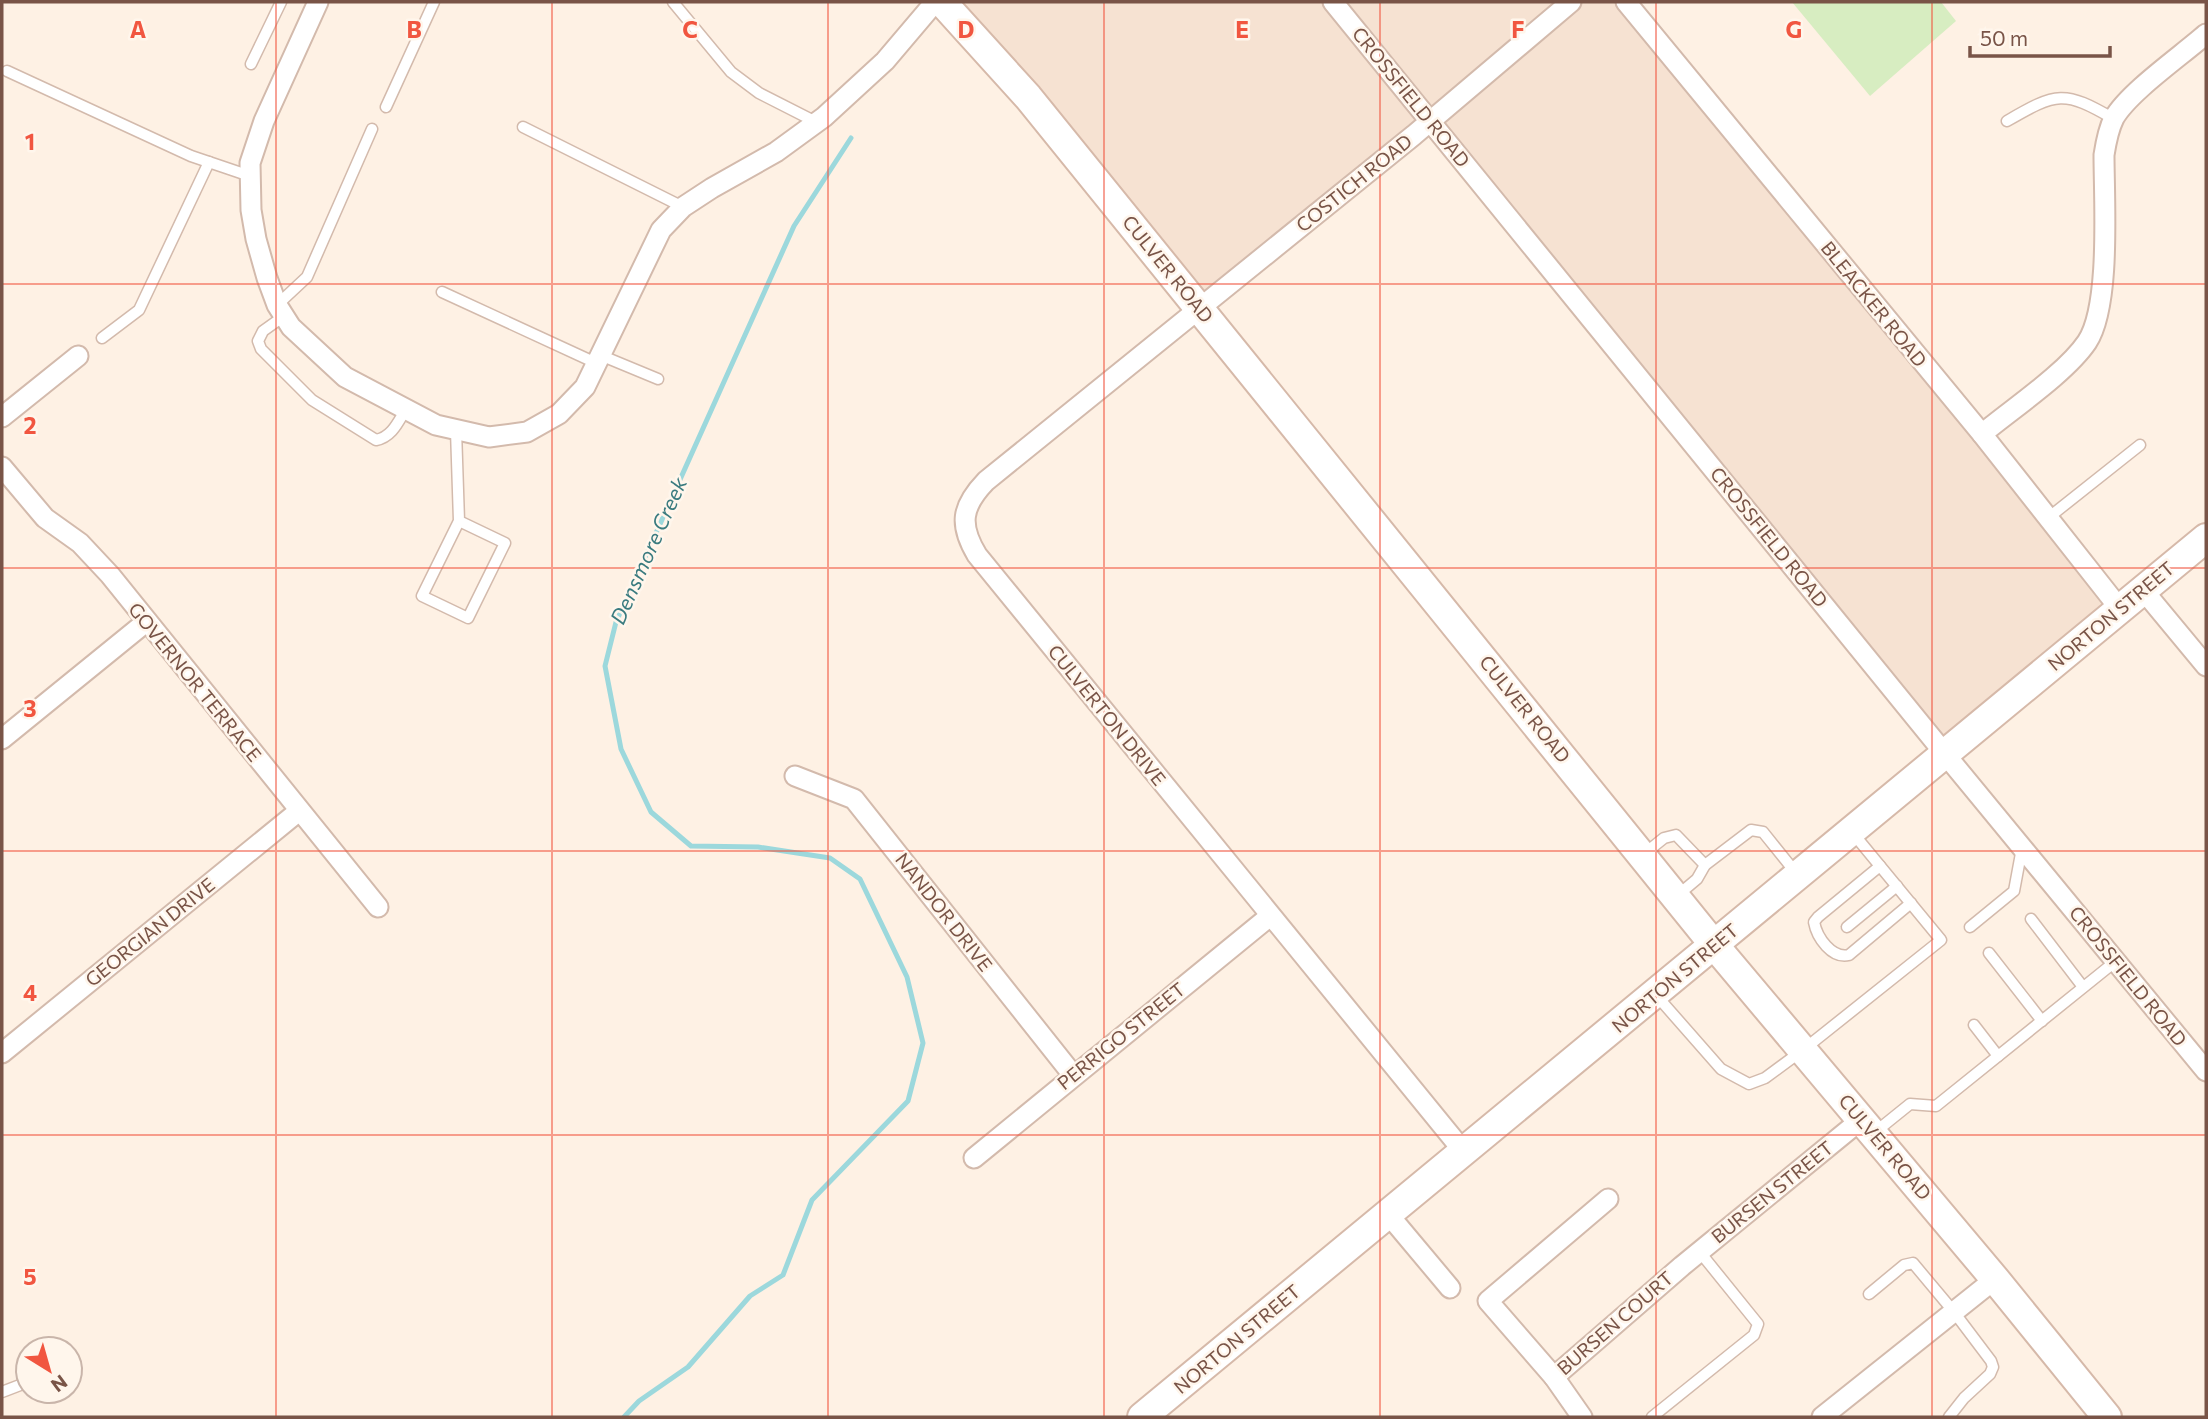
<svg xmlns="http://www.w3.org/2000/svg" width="2208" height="1419" viewBox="0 0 2208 1419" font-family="Commissioner,sans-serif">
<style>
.residential{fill:#f6e2d2}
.green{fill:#d7edc1}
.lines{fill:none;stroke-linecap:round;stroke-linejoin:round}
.stream{stroke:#9cd8dc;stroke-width:5}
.lane-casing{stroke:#d3baac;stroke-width:13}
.street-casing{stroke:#d3baac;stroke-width:23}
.secondary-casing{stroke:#d6b9a9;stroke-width:32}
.lane{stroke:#fff;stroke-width:10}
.street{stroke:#fff;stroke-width:19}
.secondary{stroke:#fff;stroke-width:28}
.grid{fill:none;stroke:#f15640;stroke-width:2;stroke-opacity:0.55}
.labels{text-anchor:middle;stroke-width:5;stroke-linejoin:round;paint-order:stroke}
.street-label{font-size:19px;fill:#795447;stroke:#fff6ec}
.water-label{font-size:21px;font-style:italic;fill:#3a7b7f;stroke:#fff6ec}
.grid-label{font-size:23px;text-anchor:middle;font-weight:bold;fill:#f15640;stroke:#fff6ec;stroke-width:5;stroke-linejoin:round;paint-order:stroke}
</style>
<rect width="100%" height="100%" fill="#fef1e4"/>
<!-- residential -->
<path class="residential" d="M942 2H1626L2120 609 1945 754 1431 120 1200 308Z"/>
<!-- green -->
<path class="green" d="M1792 2H1941L1956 21 1870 96Z"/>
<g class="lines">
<!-- stream -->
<path class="stream" d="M624 1417 639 1401 688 1367 750 1296 783 1275 812 1200 908 1101 923 1043 907 977 860 879 830 858 758 847 691 846 651 812 621 749 605 666 616 622 794 226 851 138"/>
<defs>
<g id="lane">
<path d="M673 2 731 72 759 93 816 122"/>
<path d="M251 64 281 2"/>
<path d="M7 71 191 156 250 176"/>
<path d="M386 107 434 2"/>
<path d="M2007 121C2057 92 2064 90 2114 119"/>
<path d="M523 127 683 207"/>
<path d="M442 292 596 363"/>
<path d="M277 305 307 277 372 129"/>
<path d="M284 316 263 331 258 341 261 349 312 400 376 440C392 437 398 422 406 409"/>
<path d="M102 338 139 310 209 162"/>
<path d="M600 355 658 379"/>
<path d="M456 430 459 521 422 596 468 618 505 543 459 521"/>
<path d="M2048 518 2140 445"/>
<path d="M1644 854 1664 838 1676 835 1705 865"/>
<path d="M1880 866 1818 917 1814 922C1817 938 1832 959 1849 955L1911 903"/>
<path d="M1678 895 1697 879 1705 865 1751 830 1763 832 1796 873"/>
<path d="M2031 919 2083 987"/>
<path d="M1847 927 1897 886"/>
<path d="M1970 927 2014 891 2022 848"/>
<path d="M1989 953 2042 1021"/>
<path d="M1656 995 1721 1069 1749 1084 1765 1078 1803 1050 1941 940 1852 832"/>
<path d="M1974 1025 1998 1056"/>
<path d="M1874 1133 1910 1104 1936 1106 2116 961"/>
<path d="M1869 1294 1904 1265 1913 1263 1954 1312 1991 1361 1993 1367 1990 1374 1964 1398 1949 1417"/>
<path d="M2 1392 28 1382"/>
<path d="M1652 1417 1754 1335 1758 1324 1699 1251"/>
</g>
<g id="street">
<path d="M318 2 264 121 250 163 251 210 256 239 267 278 277 305 291 327 345 377 436 425 489 437 527 432 559 414 585 387 661 230 683 207 712 188 776 152 824 117 885 61 935 2"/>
<path d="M1333 2 1945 754 2206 1071"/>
<path d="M1626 2 1982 434 2120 609"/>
<path d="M2 417 78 356"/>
<path d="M1982 434C2012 409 2066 373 2087 342 2111 306 2104 200 2104 155 2106 142 2108 130 2114 118 2129 92 2181 56 2206 34"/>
<path d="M2 467 45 518 80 543 110 575 378 907"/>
<path d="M2143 590 2206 666"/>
<path d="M2 739 146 622"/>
<path d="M795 776 854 799 1073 1075"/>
<path d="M2 1053 299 811"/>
<path d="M1464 1152 977 555C959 525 961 507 986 481L1414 135 1571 2"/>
<path d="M974 1158 1270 916"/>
<path d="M1608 1199 1488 1301 1554 1377 1682 1266 1862 1119"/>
<path d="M1388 1214 1450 1288"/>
<path d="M1554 1377 1582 1417"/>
<path d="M1822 1417 1995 1279"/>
</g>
<g id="secondary">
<path d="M942 2 1028 97 1715 946 1995 1279 2107 1417"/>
<path d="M1142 1417 2206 538"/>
</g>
</defs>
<!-- lane casing -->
<use href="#lane" class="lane-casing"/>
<!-- street casing -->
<use href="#street" class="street-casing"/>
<!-- secondary casing -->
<use href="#secondary" class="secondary-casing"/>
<!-- lane -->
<use href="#lane" class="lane"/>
<!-- street -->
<use href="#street" class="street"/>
<!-- secondary -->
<use href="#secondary" class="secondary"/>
</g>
<!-- grid -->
<path class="grid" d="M276 2V1417M552 2V1417M828 2V1417M1104 2V1417M1380 2V1417M1656 2V1417M1932 2V1417M2 284H2206M2 568H2206M2 851H2206M2 1135H2206"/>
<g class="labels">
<!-- street labels -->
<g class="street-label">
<text transform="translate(1411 97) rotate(51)" y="7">CROSSFIELD ROAD</text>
<text transform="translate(1354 183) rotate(-39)" y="7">COSTICH ROAD</text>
<text transform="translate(1168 269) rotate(51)" y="7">CULVER ROAD</text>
<text transform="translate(1874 304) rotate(51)" y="7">BLEACKER ROAD</text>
<text transform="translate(1769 537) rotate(51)" y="7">CROSSFIELD ROAD</text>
<text transform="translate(2111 616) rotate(-40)" y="7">NORTON STREET</text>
<text transform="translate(195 682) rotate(51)" y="7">GOVERNOR TERRACE</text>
<text transform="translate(1525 709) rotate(51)" y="7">CULVER ROAD</text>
<text transform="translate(1107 715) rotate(51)" y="7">CULVERTON DRIVE</text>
<text transform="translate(944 912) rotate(52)" y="7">NANDOR DRIVE</text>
<text transform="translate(150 932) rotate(-39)" y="7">GEORGIAN DRIVE</text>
<text transform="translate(2128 976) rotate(51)" y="7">CROSSFIELD ROAD</text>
<text transform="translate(1675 978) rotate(-40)" y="7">NORTON STREET</text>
<text transform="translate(1121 1036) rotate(-39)" y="7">PERRIGO STREET</text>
<text transform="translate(1885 1147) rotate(50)" y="7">CULVER ROAD</text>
<text transform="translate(1772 1192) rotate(-39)" y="7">BURSEN STREET</text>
<text transform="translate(1615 1323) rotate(-41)" y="7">BURSEN COURT</text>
<text transform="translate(1237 1339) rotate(-40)" y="7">NORTON STREET</text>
</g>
<!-- water labels -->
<g class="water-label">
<text transform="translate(649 551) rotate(-66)" y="7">Densmore Creek</text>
</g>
</g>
<g class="grid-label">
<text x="138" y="38">A</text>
<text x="414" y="38">B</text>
<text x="690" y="38">C</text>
<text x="966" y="38">D</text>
<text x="1242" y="38">E</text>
<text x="1518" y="38">F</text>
<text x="1794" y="38">G</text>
<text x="30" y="150">1</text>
<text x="30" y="434">2</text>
<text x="30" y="717">3</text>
<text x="30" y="1001">4</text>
<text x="30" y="1285">5</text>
</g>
<!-- border -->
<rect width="2208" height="1419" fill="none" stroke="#795447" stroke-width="7"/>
<!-- north arrow -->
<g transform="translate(49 1370) rotate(143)"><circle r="33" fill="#fff6ec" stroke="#c9b5aa" stroke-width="2"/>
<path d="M0-5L12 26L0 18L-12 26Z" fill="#f15640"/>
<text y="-10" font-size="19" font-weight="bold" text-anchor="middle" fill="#795447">N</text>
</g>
<!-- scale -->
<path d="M1970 46v10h140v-10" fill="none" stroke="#795447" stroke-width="3.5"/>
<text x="1980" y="46" font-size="21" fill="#795447" stroke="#fff6ec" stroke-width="5" paint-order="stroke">50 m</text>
</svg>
